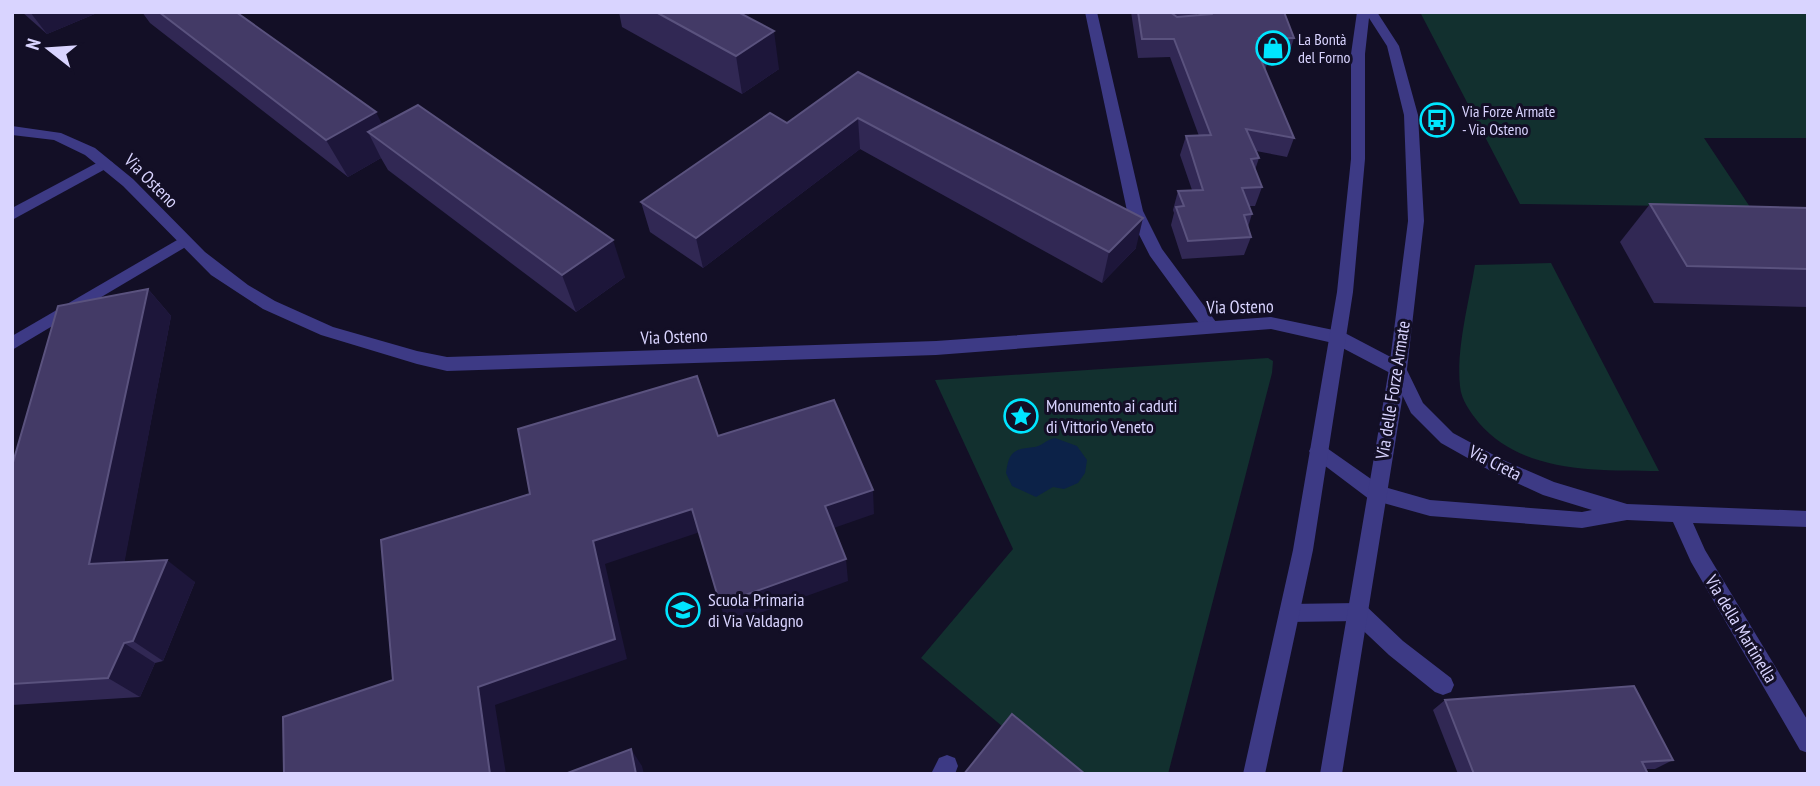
<svg xmlns="http://www.w3.org/2000/svg" width="1820" height="786" viewBox="0 0 1820 786" font-family="'PT Sans Narrow',sans-serif">
<style>
.green{fill:#12302f}
.water{fill:#0c2248}
.lines{fill:none;stroke-linecap:round;stroke-linejoin:round}
.service{fill:#3d3a85;fill-rule:evenodd}
.minor{fill:#3d3a85;fill-rule:evenodd}
.tertiary{fill:#3d3a85;fill-rule:evenodd}
.wall{fill:#312854}
.shaded-wall{fill:#1d163a}
.building{fill:#433a66;stroke:#5a527e;stroke-width:2}
.labels{text-anchor:middle;stroke-width:6;stroke-linejoin:round;paint-order:stroke}
.far-poi-label{font-size:16px;fill:#d9d4ff;stroke:#130f26;text-anchor:start}
.street-label{font-size:18px;fill:#d9d4ff;stroke:#130f26}
.poi-label{font-size:18px;fill:#d9d4ff;stroke:#130f26;text-anchor:start}
</style>
<rect width="100%" height="100%" fill="#130f26"/>
<!-- green -->
<g class="green">
<path d="M1420 12H1808V138H1704L1750 207 1520 204Z"/>
<path d="M1551 263 1659 471C1598 470 1523 474 1479 423 1471 413 1461 400 1460 386 1456 349 1469 302 1475 265Z"/>
<path d="M1268 358 1273 361 1272 373 1168 774H1059L921 658 1013 549 935 380Z"/>
</g>
<!-- water -->
<path class="water" d="M1055 438 1077 446 1087 460 1085 473 1078 483 1064 489 1053 487 1036 497 1012 486 1006 473C1009 450 1015 449 1035 447 1042 446 1047 439 1055 438Z"/>
<g class="lines">
<!-- service -->
<g class="service">
<path d="M1085 12H1097L1143 211 1162 249 1216 322 1218 326 1216 330H1204L1150 256 1127 211Z"/>
<path d="M106 158 113 163 111 166 12 220V208Z"/>
<path d="M184 236 189 237 192 241 189 245 12 350V336Z"/>
<path d="M1358 603 1365 605 1403 641 1451 678 1454 685 1451 692 1443 695 1435 692 1389 655 1351 619 1348 612 1351 605Z"/>
<path d="M947 755 955 758 958 766 955 774H931L939 758Z"/>
</g>
<!-- minor -->
<g class="minor">
<path d="M12 126 61 133 95 148 133 179 205 252 248 285 275 301 333 327 417 351 447 357 936 341 1271 317 1343 332 1404 364 1423 403 1453 433 1503 460 1554 482 1627 504 1808 511V527L1693 523 1705 550 1808 721V753L1800 750 1691 562 1673 522 1627 520 1582 528 1430 516 1369 499 1312 456 1309 451 1312 446 1318 443 1324 446 1381 486 1430 500 1582 512 1592 510 1543 495 1489 470 1441 443 1411 413 1392 374 1333 343 1271 329 936 355 447 371 417 364 321 335 263 309 211 275 123 186 85 155 54 140 12 135Z"/>
<path d="M1358 603 1365 605 1368 612 1365 619 1358 621 1289 622 1282 620 1279 613 1282 606 1289 604Z"/>
</g>
<!-- tertiary -->
<path class="tertiary" d="M1357 12H1377L1399 46 1418 115 1424 221 1407 369 1342 774H1320L1389 369 1408 221 1404 115 1387 46 1369 18 1365 54V159L1353 292 1313 550 1265 774H1243L1293 550 1337 292 1351 159V54Z"/>
</g>
<!-- wall -->
<g class="wall">
<path d="M22 12H96L97 13 47 34Z"/>
<path d="M142 12H236L382 124 625 277 576 312 388 170 381 158 348 177 150 23Z"/>
<path d="M619 12H753L746 16 779 69 742 94 622 27Z"/>
<path d="M1131 12H1197V15L1212 14 1211 12H1284L1294 38 1288 57H1267L1268 60 1265 71 1294 138 1287 157 1256 151 1259 158 1255 170 1262 187 1255 206H1249L1252 214 1248 227 1251 237 1244 255 1182 259 1171 225 1174 213 1173 210 1178 191 1192 190 1180 155 1186 136H1199L1170 57 1138 58Z"/>
<path d="M858 72 1136 248 1102 283 860 149 703 268 650 232 641 202 787 123Z"/>
<path d="M1650 204 1808 208V307L1654 303 1620 242Z"/>
<path d="M148 289 171 316 124 562 195 582 163 661 155 663 140 697 12 705V466Z"/>
<path d="M1445 700 1673 760 1655 769H1646L1648 774H1458L1433 710Z"/>
</g>
<!-- shaded-wall -->
<g class="shaded-wall">
<path d="M30 12H96L97 13 47 34Z"/>
<path d="M711 12H753L715 35Z"/>
<path d="M774 31 779 69 742 94 736 56Z"/>
<path d="M376 112 395 150 368 132 381 158 348 177 326 140Z"/>
<path d="M858 118 860 149 703 268 696 238Z"/>
<path d="M1143 218 1136 248 1102 283 1109 252Z"/>
<path d="M613 240 625 277 576 312 562 275Z"/>
<path d="M148 289 171 316 120 586 89 564Z"/>
<path d="M873 490 874 514 828 530 825 506Z"/>
<path d="M692 509 700 532 605 564 627 659 495 705 506 774H490L478 687 593 541Z"/>
<path d="M846 559 848 581 727 625 720 604Z"/>
<path d="M167 560 195 582 163 661 133 641Z"/>
<path d="M124 643 155 663 140 697 108 678Z"/>
<path d="M631 749 642 766 644 774H636Z"/>
</g>
<!-- building -->
<g class="building">
<path d="M159 12H236L376 112 326 140Z"/>
<path d="M656 12H738L774 31 736 56Z"/>
<path d="M1138 12H1170L1177 17 1212 14 1213 12H1284L1294 38H1259L1268 60H1261L1294 138 1246 129 1259 158 1251 159 1262 187 1242 188 1252 214 1244 215 1251 237 1188 241 1176 207 1184 206 1178 191 1203 190 1186 136 1211 135 1174 39H1142Z"/>
<path d="M858 72 1143 218 1109 252 858 118 696 238 641 202 770 113 787 123Z"/>
<path d="M418 105 613 240 562 275 368 132Z"/>
<path d="M1650 204 1808 208V269L1687 266Z"/>
<path d="M148 289 89 564 167 560 133 641 124 643 108 678 12 684V466L58 306Z"/>
<path d="M697 376 718 436 834 400 873 490 825 506 846 559 720 604 692 509 593 541 615 639 478 687 490 774H284L283 717 393 680 381 540 530 494 518 429Z"/>
<path d="M1634 686 1673 760 1642 762 1648 774H1474L1445 700Z"/>
<path d="M1012 714 1085 774H964Z"/>
<path d="M631 749 636 774H565Z"/>
</g>
<!-- icons -->
<defs>
<symbol id="shop-ring" viewBox="-11 -11 22 22"><circle r="9.5" fill="#130f26" stroke="#00e5ff" stroke-width="1.5"/><path d="M-5-2.5h2.3a2.7 3.5 0 0 1 5.4 0H5L5.5 6h-11ZM-1.5-2.5h3a1.5 2.3 0 0 0-3 0Z" fill="#00e5ff"/></symbol>
<symbol id="bus-ring" viewBox="-11 -11 22 22"><circle r="9.5" fill="#130f26" stroke="#00e5ff" stroke-width="1.5"/><path d="M-5-6H5V4H4V6H2V4H-2V6H-4V4H-5ZM-3.5-4V0h7V-4ZM-3.5 1.2v1.5H-2V1.2ZM2 1.2v1.5H3.5V1.2Z" fill="#00e5ff"/></symbol>
<symbol id="sight-ring" viewBox="-11 -11 22 22"><circle r="9.5" fill="#130f26" stroke="#00e5ff" stroke-width="1.5"/><path d="M0-6L1.8-2.2L6-1.7L2.9 1.2L3.7 5.4L0 3.3L-3.7 5.4L-2.9 1.2L-6-1.7L-1.8-2.2Z" fill="#00e5ff"/></symbol>
<symbol id="school-ring" viewBox="-11 -11 22 22"><circle r="9.5" fill="#130f26" stroke="#00e5ff" stroke-width="1.5"/><path d="M0-5L7-2L0 1L-7-2ZM-4 1L0 2.5L4 1V4Q0 6-4 4Z" fill="#00e5ff"/></symbol>
</defs>
<g fill-rule="evenodd">
<use href="#shop-ring" x="1254" y="29" width="38" height="38"/>
<use href="#bus-ring" x="1418" y="101" width="38" height="38"/>
<use href="#sight-ring" x="1002" y="397" width="38" height="38"/>
<use href="#school-ring" x="664" y="591" width="38" height="38"/>
</g>
<g class="labels">
<!-- far-poi labels -->
<g class="far-poi-label">
<text x="1298" y="45">La Bontà<tspan x="1298" dy="18">del Forno</tspan></text>
<text x="1462" y="117">Via Forze Armate<tspan x="1462" dy="18">- Via Osteno</tspan></text>
</g>
<!-- street labels -->
<g class="street-label">
<text transform="translate(151 181) rotate(45)" y="6">Via Osteno</text>
<text transform="translate(1240 307) rotate(-1)" y="6">Via Osteno</text>
<text transform="translate(674 337) rotate(-2)" y="6">Via Osteno</text>
<text transform="translate(1393 390) rotate(-81)" y="6">Via delle Forze Armate</text>
<text transform="translate(1495 463) rotate(27)" y="6">Via Creta</text>
<text transform="translate(1741 629) rotate(59)" y="6">Via della Martinella</text>
</g>
<!-- poi labels -->
<g class="poi-label">
<text x="1046" y="412">Monumento ai caduti<tspan x="1046" dy="21">di Vittorio Veneto</tspan></text>
<text x="708" y="606">Scuola Primaria<tspan x="708" dy="21">di Via Valdagno</tspan></text>
</g>
</g>
<!-- border -->
<rect width="1820" height="786" fill="none" stroke="#d9d4ff" stroke-width="28"/>
<!-- north arrow -->
<g transform="translate(49 49) rotate(287)" stroke="#130f26" stroke-width="5" paint-order="stroke">
<path d="M0-5L12 26L0 18L-12 26Z" fill="#d9d4ff"/>
<text y="-10" font-size="19" font-weight="bold" text-anchor="middle" fill="#d9d4ff">N</text>
</g>
</svg>
